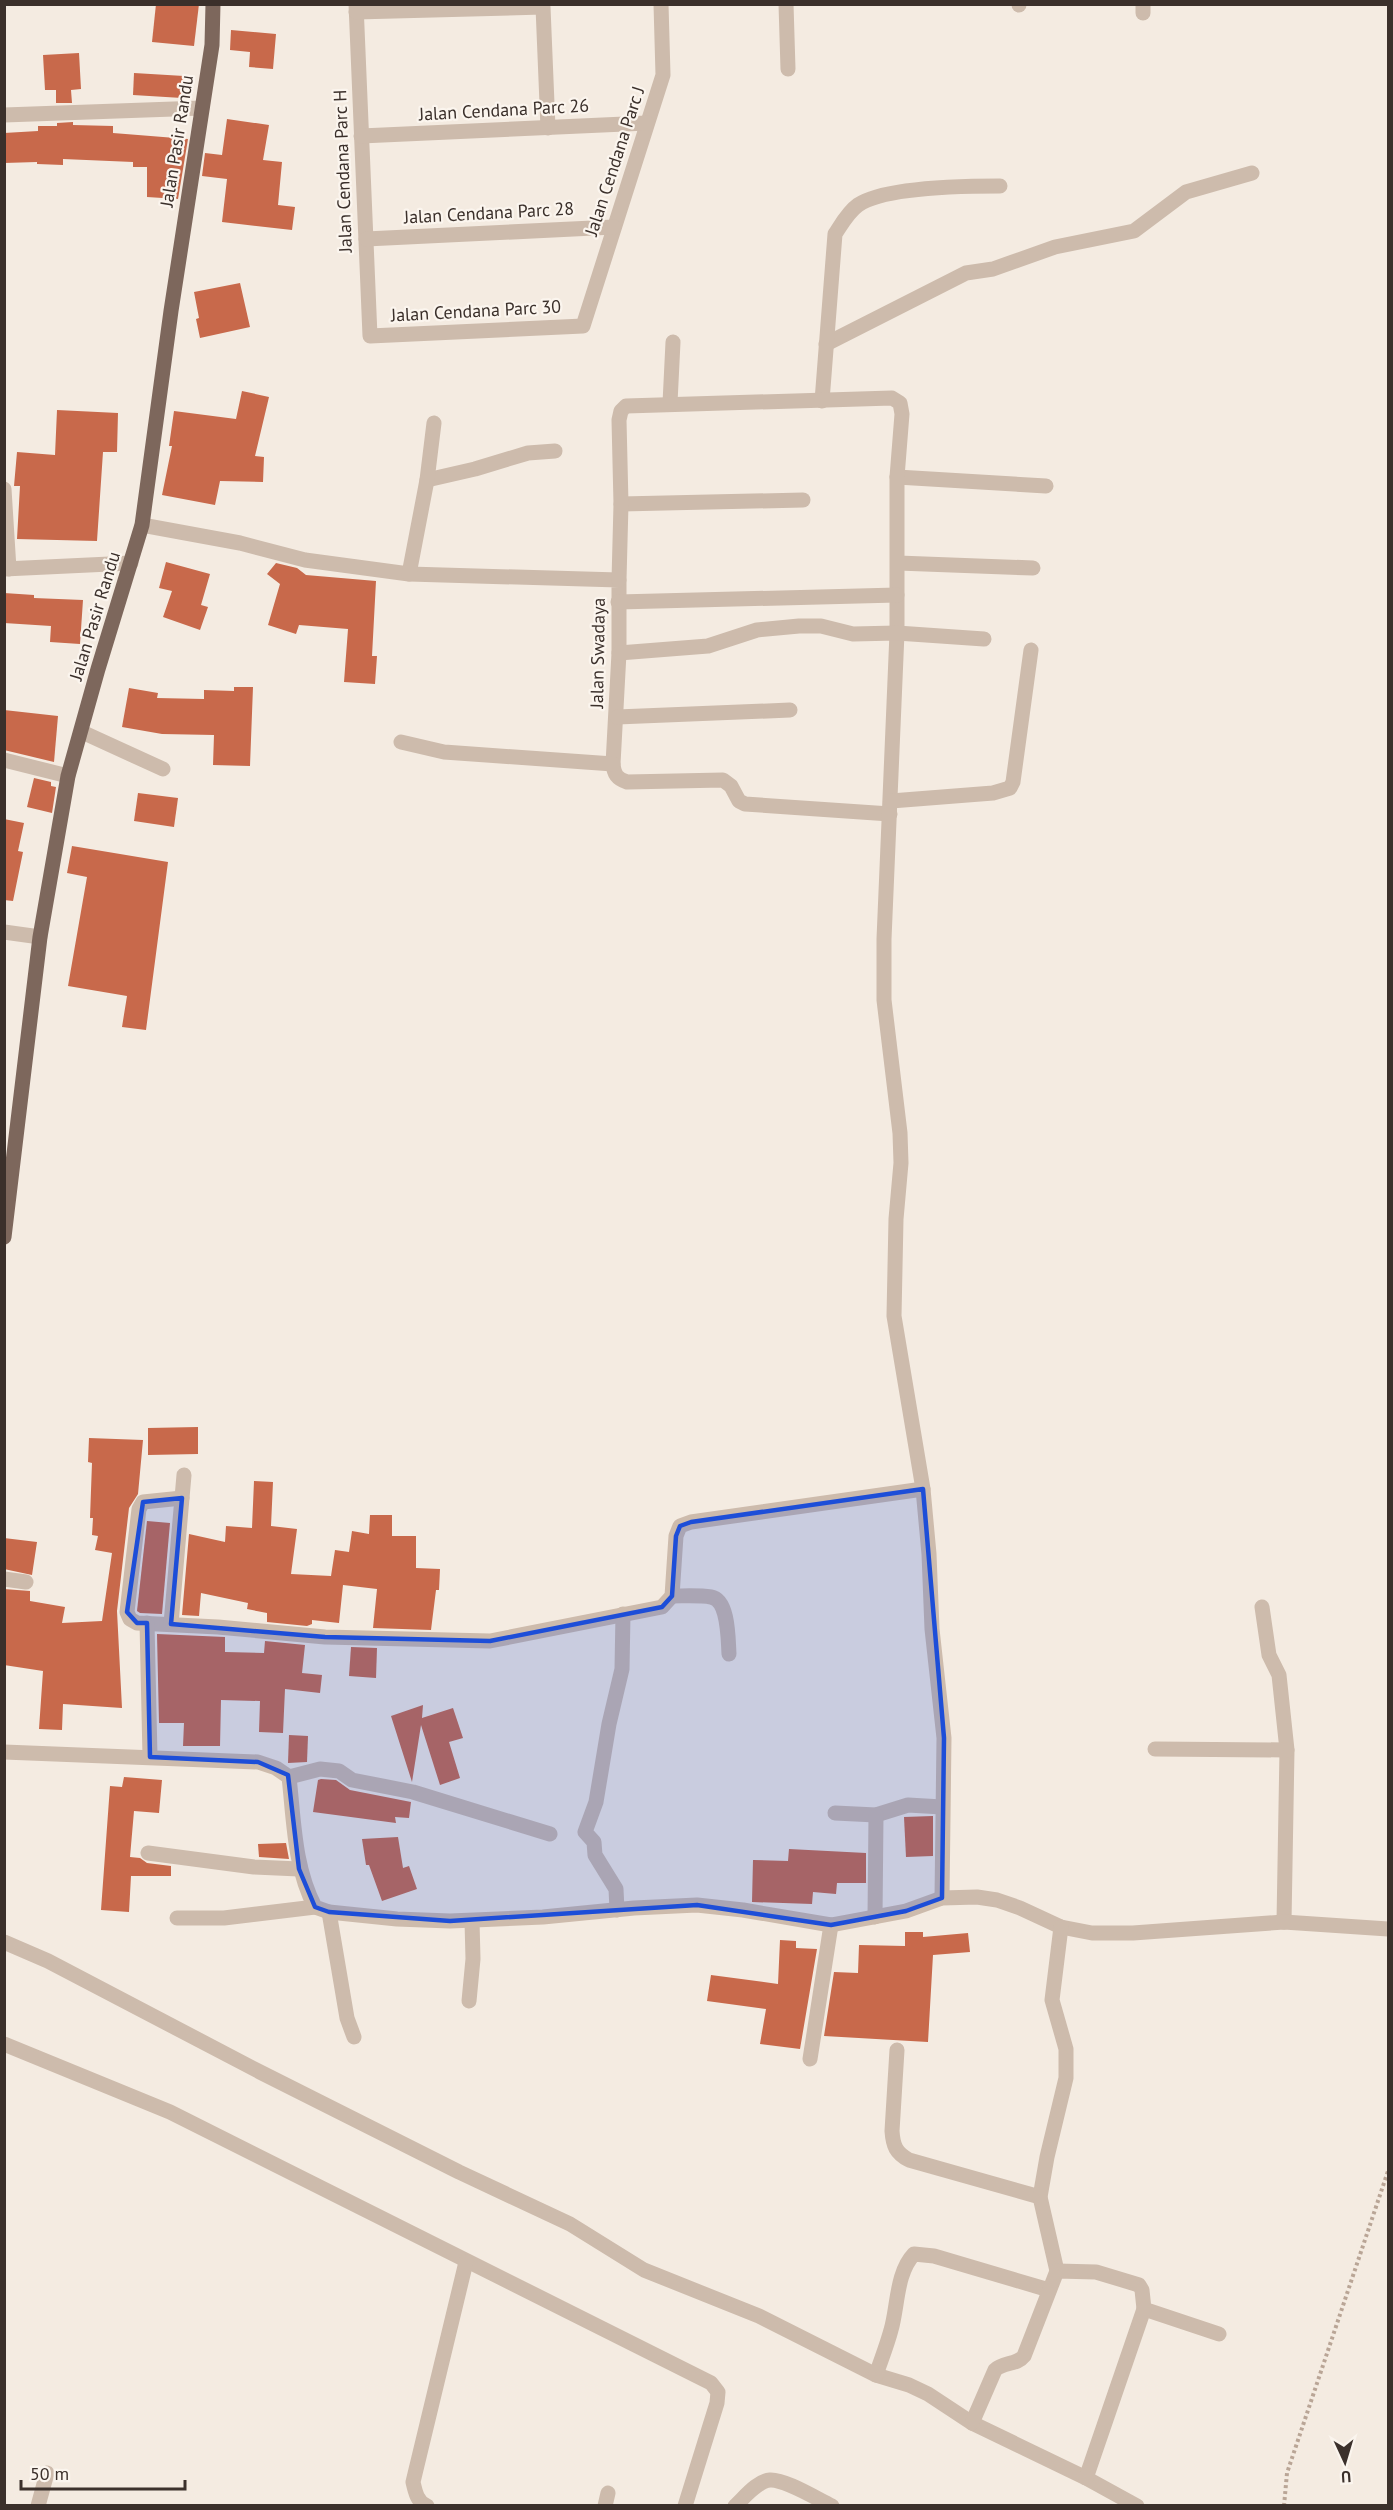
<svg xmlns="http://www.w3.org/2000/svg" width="1393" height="2510" viewBox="0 0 1393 2510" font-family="'PT Sans',sans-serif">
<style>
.building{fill:#c8694b}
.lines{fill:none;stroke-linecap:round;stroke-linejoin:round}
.path{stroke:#b9a596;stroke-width:4;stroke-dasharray:3 3;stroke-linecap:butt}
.minor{stroke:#cdbbac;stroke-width:15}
.major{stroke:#7d675c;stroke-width:15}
.marked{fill:#1d4ed8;fill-opacity:0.2;stroke:#1d4ed8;stroke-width:4.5;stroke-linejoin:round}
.labels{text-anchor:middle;stroke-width:4.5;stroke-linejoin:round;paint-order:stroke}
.street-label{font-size:18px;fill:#3b302b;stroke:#fbf5ee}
</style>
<rect width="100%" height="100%" fill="#f4ebe1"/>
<!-- building -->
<g class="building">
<path d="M156 4H199L194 46 152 42Z"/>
<path d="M231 30 276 34 273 69 249 67 250 52 230 50Z"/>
<path d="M79 53 81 89 71 90 72 103H56V90H45L43 55Z"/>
<path d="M134 73 184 76 182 98 133 95Z"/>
<path d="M227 119 269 125 263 160 282 162 278 205 295 207 292 230 222 222 227 179 202 176 205 153 222 155Z"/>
<path d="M73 122V125L113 126V133L188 139 178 199 147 197V167H133V162L63 159V165L37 164V162L4 163V133L38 131V126H57V123Z"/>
<path d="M240 283 250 327 200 338 196 319 199 318 194 292Z"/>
<path d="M242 391 269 397 255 456 264 457 263 482 220 481 215 505 162 495 172 446H169L174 411 236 419Z"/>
<path d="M57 410 118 413 117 452H103L97 541 17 539 20 486H14L17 452 55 455Z"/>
<path d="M166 562 210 574 201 605 208 607 200 630 163 617 172 591 159 588Z"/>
<path d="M276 563 297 568 306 575 376 581 372 656H377L375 684 344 682 348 629 299 625 296 634 268 625 280 584 267 574Z"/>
<path d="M4 593 34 595V598L83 600 80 644 50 642 51 626 4 623Z"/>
<path d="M234 687H253L250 766 213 765 214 735 162 734 122 727 129 688 158 693 157 698 204 699V690L234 691Z"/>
<path d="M4 710 58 716 54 762 4 750Z"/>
<path d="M34 778 51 782V786L56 787 52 813 27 807Z"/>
<path d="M138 793 178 798 174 827 134 821Z"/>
<path d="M4 819 24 823 18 851 23 852 13 901 4 900Z"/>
<path d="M72 846 168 862 146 1030 122 1027 127 996 68 986 87 877 67 873Z"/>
<path d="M198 1427V1454L148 1455V1428Z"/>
<path d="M89 1438 143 1440 138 1494 129 1508 117 1611 122 1708 63 1704 62 1730 39 1729 43 1671 4 1665V1589L30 1591V1601L65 1607 62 1623 102 1621 112 1553 95 1550 98 1536 92 1535 93 1518H90L92 1463 88 1462Z"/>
<path d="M254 1481 273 1482 271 1526 297 1529 291 1574 331 1576 335 1550 349 1552 352 1531 369 1534 370 1515H392V1536H416V1568L440 1569 439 1590H436L431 1630 373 1628 377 1589 343 1585 339 1623 312 1620V1624L307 1626 267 1622V1613L247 1609 248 1603 201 1593 199 1616 182 1615 189 1534 225 1542 226 1526 252 1528Z"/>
<path d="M147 1521 170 1523 162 1614 140 1613 137 1611Z"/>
<path d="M4 1538 37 1542 32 1575 4 1569Z"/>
<path d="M157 1634 225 1637V1652L264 1653 265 1641 305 1645 302 1673 322 1675 320 1693 285 1689 283 1733 259 1732 260 1701 221 1700 220 1746H183L184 1723H159Z"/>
<path d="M351 1647 377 1648 376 1678 349 1676Z"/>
<path d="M423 1705 422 1718 453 1708 463 1738 449 1742 460 1778 440 1785 421 1725 412 1782 391 1716Z"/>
<path d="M289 1735 308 1736 307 1762 288 1763Z"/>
<path d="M124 1777 162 1780 159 1813 134 1811 130 1857 140 1858 147 1863 171 1866V1876H131L129 1912 101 1910 110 1786 122 1787Z"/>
<path d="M321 1779 336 1780 350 1790 411 1802 409 1818 395 1817 396 1823 313 1812 318 1780Z"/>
<path d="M933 1816V1856L906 1857 904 1817Z"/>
<path d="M398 1837 403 1868 409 1866 417 1889 382 1901 369 1865H366L362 1839Z"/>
<path d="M286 1843 289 1859 259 1857 258 1844Z"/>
<path d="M789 1849 866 1853V1883H837L836 1894 813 1892 812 1904 752 1902 753 1860 788 1861Z"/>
<path d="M905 1932H923V1937L968 1933 970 1952 933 1955 928 2042 824 2036 834 1972 858 1973 859 1945 905 1946Z"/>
<path d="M780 1940 796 1941V1948L817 1949 800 2049 760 2044 766 2009 707 2001 711 1975 778 1984Z"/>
</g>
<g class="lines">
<!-- path -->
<path class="path" d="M1284 2506 1287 2473 1388 2171"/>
<!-- minor -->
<g class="minor">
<path d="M356 4 370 336 583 326 663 75 661 4"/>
<path d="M786 4 788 69"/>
<path d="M1019 4V5"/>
<path d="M356 12 543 7 548 128"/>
<path d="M1143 13V4"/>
<path d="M4 115 202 108"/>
<path d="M361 136 647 123"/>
<path d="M366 239 614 227"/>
<path d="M826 344 966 273 993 269 1055 247 1134 231 1186 192 1252 173"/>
<path d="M822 401 835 234C841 225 848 212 858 205 884 187 967 186 1000 186"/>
<path d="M670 403 673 342"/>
<path d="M897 477 1046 486"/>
<path d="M427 480 475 469 528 453 555 451"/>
<path d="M4 489 9 569"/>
<path d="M621 504 803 500"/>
<path d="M142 525 240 543 305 560 409 574 619 580V653L613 764C614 774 617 779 627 782L723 780 731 786 739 801 745 804 890 814"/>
<path d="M898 563 1033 568"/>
<path d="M4 569 131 563"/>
<path d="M409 574 427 480 434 423"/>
<path d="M619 580 621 504 619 420 621 411 626 406 892 398 900 403 902 414 897 477V633L884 939V1000L900 1133 901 1163 896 1219 894 1316 923 1489 929 1554 932 1629 944 1738 942 1898"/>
<path d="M618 602 897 595"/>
<path d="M619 653 708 646 757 630 799 626H821L853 634 897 633 984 639"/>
<path d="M617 717 790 710"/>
<path d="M82 732 163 769"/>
<path d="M401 742 444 752 613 764"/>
<path d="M4 760 68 776"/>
<path d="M891 801 993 793 1010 788 1013 782 1031 650"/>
<path d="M4 932 40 937"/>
<path d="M182 1498 143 1502 139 1509 127 1612 130 1619 137 1623 218 1627 325 1637 490 1641 662 1607 672 1596 676 1536 680 1526 691 1522 923 1489"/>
<path d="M4 1579 26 1582"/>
<path d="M672 1596C685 1596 699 1595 711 1597 729 1600 728 1640 729 1654"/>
<path d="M1262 1607 1269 1655 1279 1675 1287 1750 1284 1922"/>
<path d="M147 1623 150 1757"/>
<path d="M171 1624 184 1475"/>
<path d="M1155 1749 1287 1750"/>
<path d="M4 1752 258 1762 276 1768 289 1777C294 1821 294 1867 315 1907L329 1912 397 1919 450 1921 543 1917 634 1908 697 1905 743 1910 831 1925 906 1911 942 1898 977 1897 997 1900 1020 1908 1061 1927 1092 1933H1133L1284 1922 1388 1929"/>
<path d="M289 1777 320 1769 339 1771 352 1780 413 1792 550 1834"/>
<path d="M835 1813 876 1815 908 1805 942 1807"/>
<path d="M148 1853 254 1867 299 1869"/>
<path d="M617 1910 616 1889 595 1855 594 1842 585 1832 596 1802 609 1724 622 1669 623 1614"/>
<path d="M329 1912 347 2018 354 2037"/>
<path d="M875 1917 876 1815"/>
<path d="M177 1918H224L315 1907"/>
<path d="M4 1942 48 1961 260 2072 459 2172 570 2224 644 2270 759 2316 876 2375 909 2385 928 2394 972 2423 1086 2478 1137 2506"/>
<path d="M469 2001 473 1959 472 1921"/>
<path d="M4 2044 170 2112 711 2383 718 2392 717 2403 685 2506"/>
<path d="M897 2050 892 2131C893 2146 896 2153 909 2160L1040 2197"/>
<path d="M810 2059 831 1925"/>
<path d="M1057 2271 1040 2197 1047 2157 1066 2078V2049L1052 2000 1061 1927"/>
<path d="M876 2375C881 2360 887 2345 891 2330 898 2306 896 2273 914 2254L934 2256 1049 2290"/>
<path d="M972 2423 995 2370C1003 2362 1017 2365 1024 2356L1057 2271 1096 2272 1139 2285 1142 2290 1144 2309 1219 2334"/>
<path d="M1086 2478 1144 2309"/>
<path d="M38 2506 47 2473"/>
<path d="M427 2506C417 2502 415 2491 413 2482L466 2262"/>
<path d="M605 2506 608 2493"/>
<path d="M735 2506C744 2498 757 2481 770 2480 785 2479 817 2499 832 2506"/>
</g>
<!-- major -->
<path class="major" d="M4 1237 40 937 68 776 98 669 142 525 171 311 212 45 213 4"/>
</g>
<!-- marked area -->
<path class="marked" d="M923 1489 944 1738 942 1898 906 1911 831 1925 697 1905 450 1921 329 1912 315 1907 299 1869 288 1775 258 1762 150 1757 147 1623H137L127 1612 143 1502 182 1498 171 1624 325 1637 490 1641 662 1607 672 1596 676 1536 680 1526 691 1522Z"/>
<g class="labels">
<!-- street labels -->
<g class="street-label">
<text transform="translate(504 110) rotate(-3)" y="6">Jalan Cendana Parc 26</text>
<text transform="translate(177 141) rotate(-81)" y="6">Jalan Pasir Randu</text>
<text transform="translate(615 161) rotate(-72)" y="6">Jalan Cendana Parc J</text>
<text transform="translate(343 171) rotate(-92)" y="6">Jalan Cendana Parc H</text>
<text transform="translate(489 213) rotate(-3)" y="6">Jalan Cendana Parc 28</text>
<text transform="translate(476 311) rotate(-3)" y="6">Jalan Cendana Parc 30</text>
<text transform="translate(95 616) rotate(-73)" y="6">Jalan Pasir Randu</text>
<text transform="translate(598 653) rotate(-89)" y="6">Jalan Swadaya</text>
</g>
</g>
<!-- border -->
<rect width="1393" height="2510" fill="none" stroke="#3b302b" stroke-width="12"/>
<!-- north arrow -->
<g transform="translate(1345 2462) rotate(176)" stroke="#fbf5ee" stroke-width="4.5" paint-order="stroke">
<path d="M0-4.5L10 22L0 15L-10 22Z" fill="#3b302b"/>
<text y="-9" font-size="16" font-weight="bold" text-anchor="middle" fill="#3b302b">U</text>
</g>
<!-- scale -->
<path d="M21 2480v9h164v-9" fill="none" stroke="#3b302b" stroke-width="3"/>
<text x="30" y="2480" font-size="18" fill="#3b302b" stroke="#fbf5ee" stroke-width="4.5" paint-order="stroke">50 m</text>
</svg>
